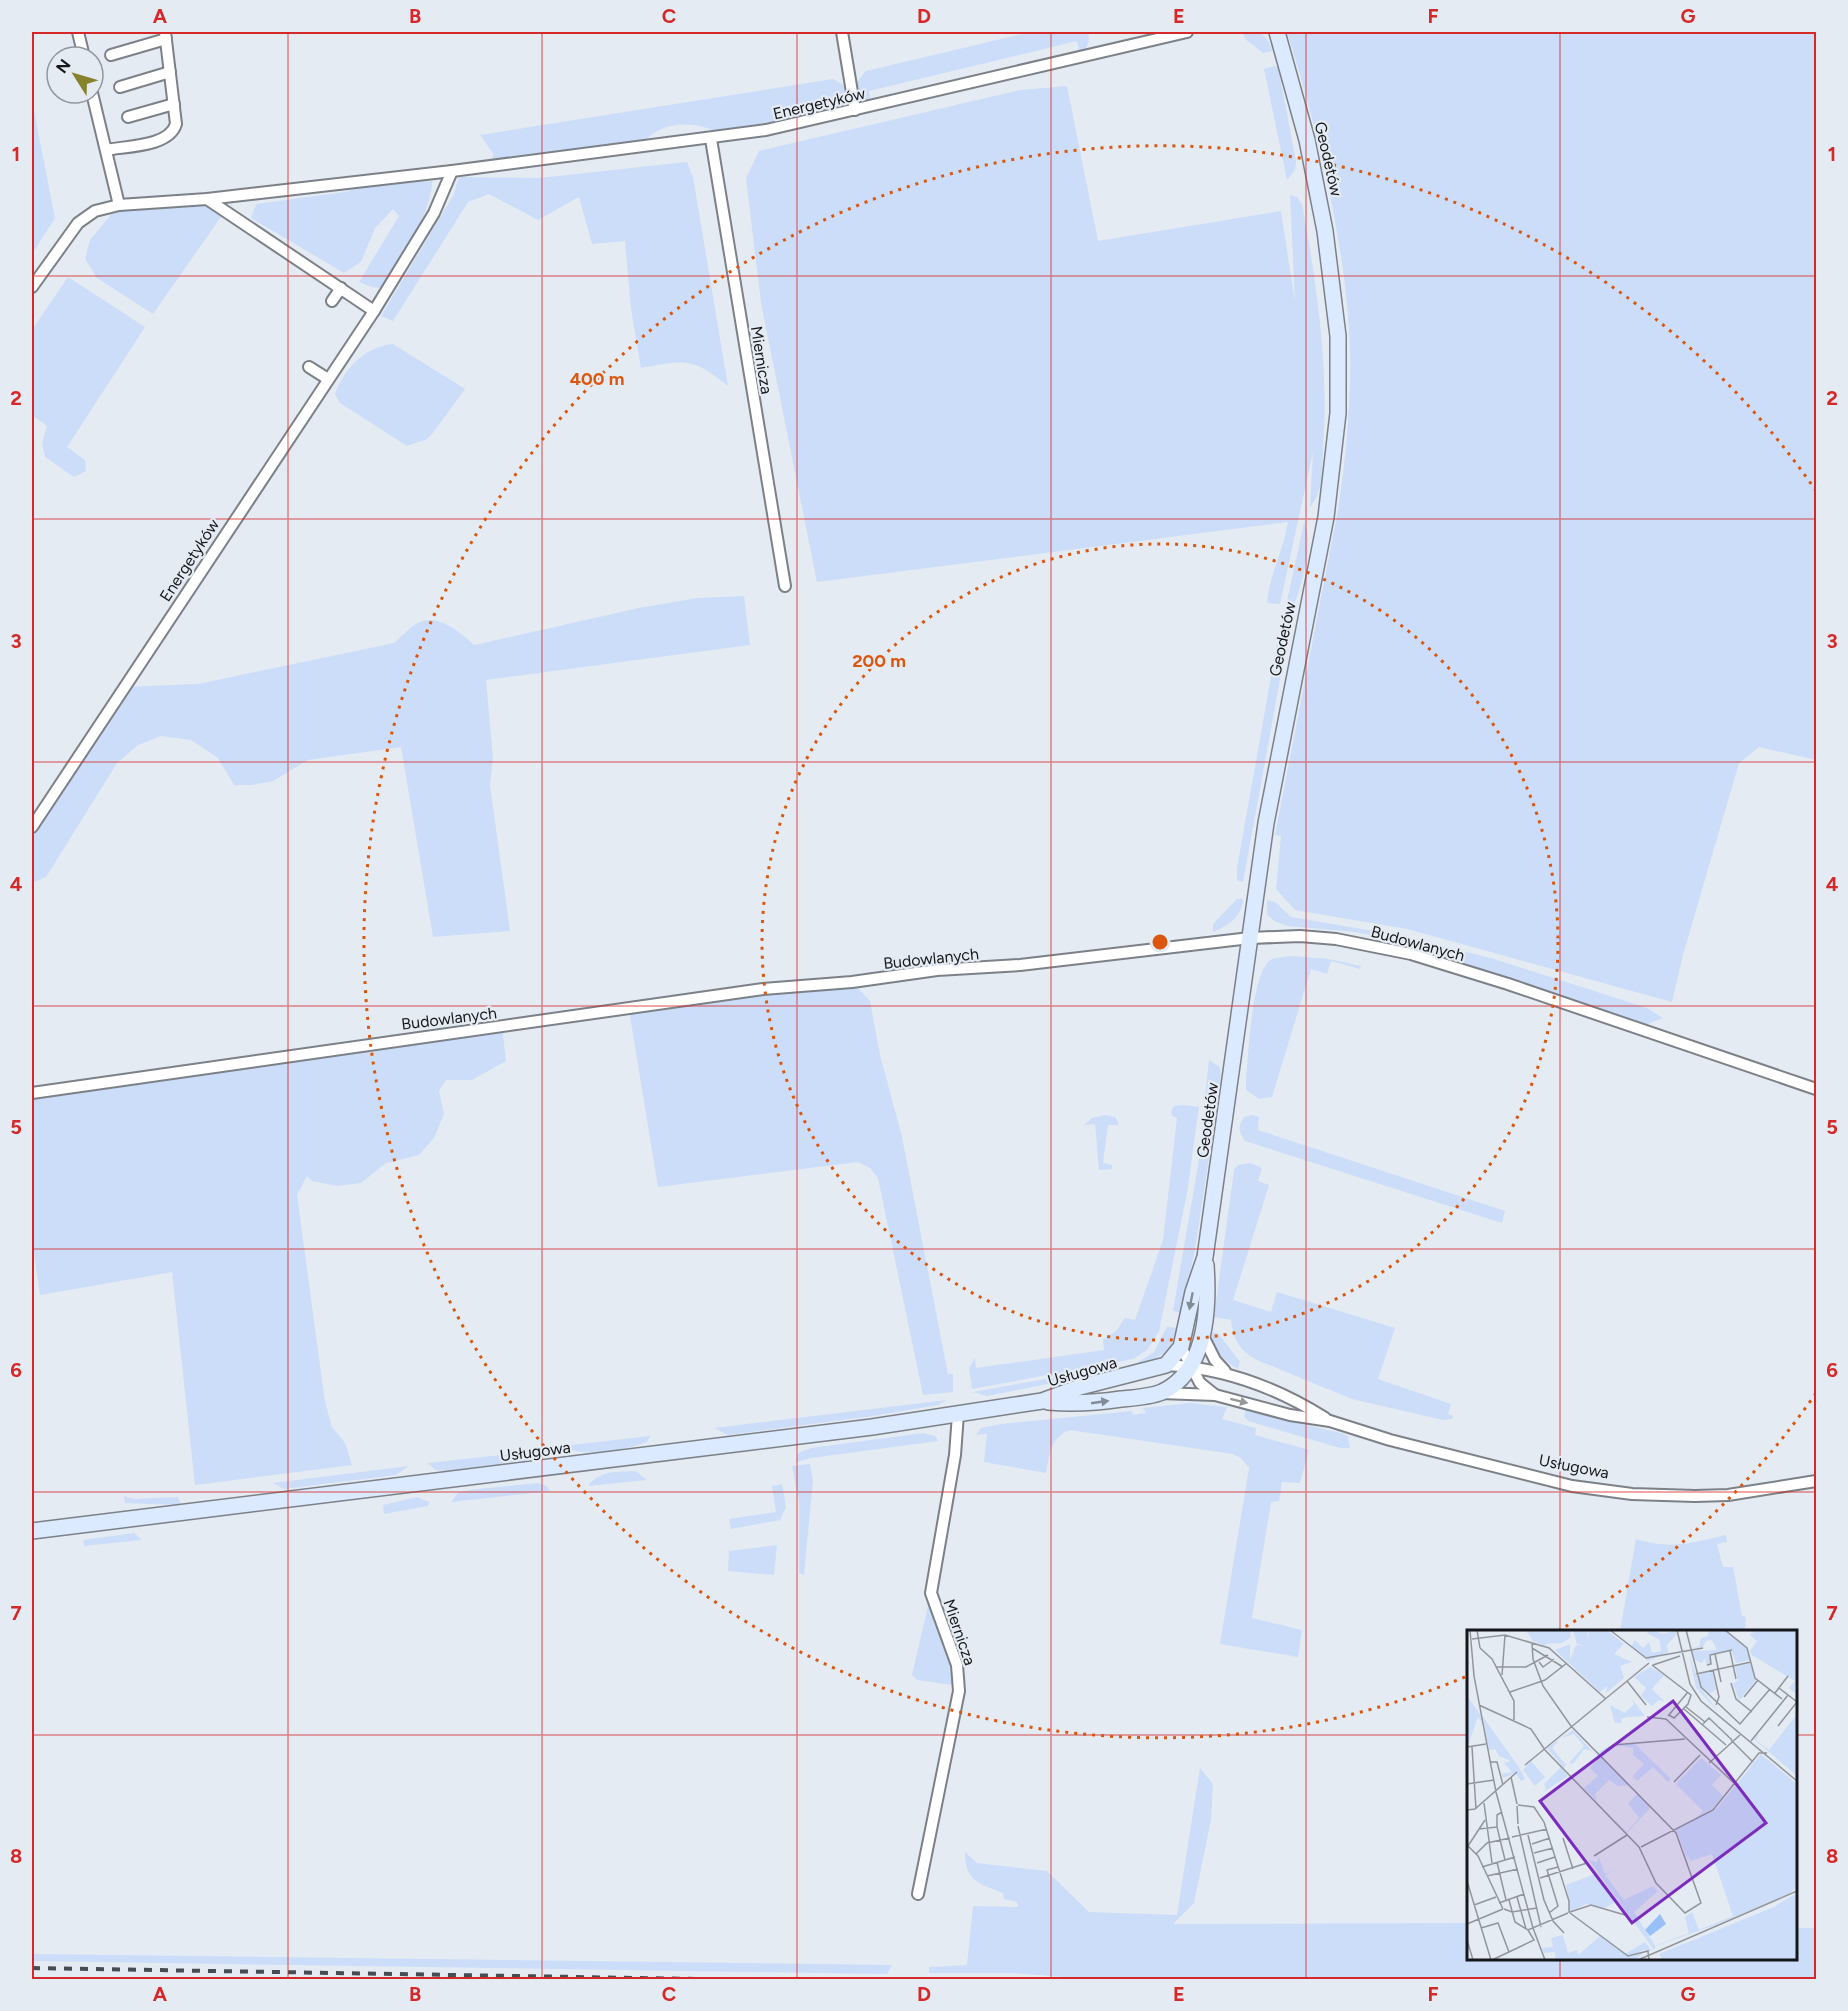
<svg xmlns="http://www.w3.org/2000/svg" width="1848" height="2011" viewBox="0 0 1848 2011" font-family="Figtree,sans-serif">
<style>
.green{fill:#cbddf8}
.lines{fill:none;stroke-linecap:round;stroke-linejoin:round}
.street-casing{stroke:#7c8188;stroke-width:14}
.secondary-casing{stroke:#7c8188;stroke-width:18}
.street{stroke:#fff;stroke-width:10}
.secondary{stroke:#dceaff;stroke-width:15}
.rail{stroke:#484b4f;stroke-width:4;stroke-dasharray:8 8;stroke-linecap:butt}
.oneway{fill:#828b98}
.oneway2{fill:#969798}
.grid{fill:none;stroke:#d62828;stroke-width:1.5;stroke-opacity:0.55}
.ring{fill:none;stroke:#dd560d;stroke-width:3;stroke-dasharray:3 6}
.labels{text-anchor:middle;stroke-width:4.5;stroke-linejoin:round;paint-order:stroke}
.street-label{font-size:16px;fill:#15171a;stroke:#e5ebf3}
.inset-road{fill:none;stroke:#92969c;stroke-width:1.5}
.view{fill:#7b2cbf;fill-opacity:0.15;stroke:#7b2cbf;stroke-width:3}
.inset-edge{fill:none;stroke:#15171a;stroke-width:3}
.centre{fill:#dd560d;stroke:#e5ebf3;stroke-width:3}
.ring-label{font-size:18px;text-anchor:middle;font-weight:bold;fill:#dd560d;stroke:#e5ebf3;stroke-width:4.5;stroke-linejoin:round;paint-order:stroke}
.neatline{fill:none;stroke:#d62828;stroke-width:2}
.grid-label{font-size:20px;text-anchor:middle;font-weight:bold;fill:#d62828}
</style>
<rect width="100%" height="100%" fill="#e5ebf3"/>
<!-- green -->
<g class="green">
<path d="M1031 32H1087C1091 40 1088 48 1080 53L1077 41 869 91 871 103C860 101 856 94 856 83L866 71Z"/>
<path d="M1243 32C1260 31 1267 34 1272 51L1263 53 1245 39Z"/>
<path d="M1287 32H1816V760L1759 747 1739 763 1683 955 1672 1002 1407 929 1295 910 1276 889 1281 836 1275 835 1338 510C1346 458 1351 405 1350 352 1347 249 1318 130 1287 32Z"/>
<path d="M1275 66 1278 67 1296 161 1295 170 1287 180 1264 69Z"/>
<path d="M833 79 847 87 849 103 842 110 840 100 774 115 775 121 718 133C697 120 660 121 644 142L492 167 493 153 480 135Z"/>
<path d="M1067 86 1098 241 1281 211 1295 302 1290 195 1297 197 1302 204C1317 286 1329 367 1323 450 1322 469 1323 493 1310 507L1313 452 1280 604 1267 603C1269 575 1284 549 1288 522L817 582 761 303 746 178 759 151 1020 90Z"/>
<path d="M32 101 55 218 32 254Z"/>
<path d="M687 162 693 177 728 386C692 357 685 360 641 368L631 309 625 241 592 244 579 197 538 220 489 194 468 202 393 321 381 316 453 196 459 177 539 178Z"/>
<path d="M432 181C431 218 399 256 382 288L372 287 359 282 399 216 393 209 375 228 361 262 344 273 251 218 256 204 345 192 371 184Z"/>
<path d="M207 199 225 211 153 314 97 278 85 259 90 240 119 205Z"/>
<path d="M68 277 145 327 67 447 85 460 86 471 74 477 45 457 42 443 47 426 32 415V330Z"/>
<path d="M393 344 465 389 432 434 427 439 407 446 340 403 335 394C344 368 366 346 393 344Z"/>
<path d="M1304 523C1316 545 1298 596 1289 618L1283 619Z"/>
<path d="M744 596 750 645 486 680 493 758 490 785 510 931 433 937 401 747 308 760 273 781 252 785H234L218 758 191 740 161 736 138 745 117 763 46 877 32 883V827L123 687 198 684 394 643C401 637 408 629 416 624 435 611 461 632 474 645L639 608 697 598Z"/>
<path d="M1277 643 1282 649 1284 658 1243 882 1237 880V868Z"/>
<path d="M1237 899H1243C1242 917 1228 926 1213 932V924Z"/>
<path d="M1267 900 1275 902 1291 917 1403 936 1494 959 1647 1008 1663 1018 1645 1025 1395 940 1355 932 1288 926 1274 921 1267 914Z"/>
<path d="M1291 956 1329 959 1361 966 1360 969 1331 961 1327 974 1311 969 1272 1097 1259 1099 1246 1090V1077C1249 1054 1251 970 1272 959 1277 957 1286 957 1291 956Z"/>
<path d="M852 982 870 1001 880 1055 902 1137 948 1374H953V1392L923 1395 878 1178 870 1168 858 1162 658 1187 629 1010Z"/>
<path d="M502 1027 506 1061 472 1080H446L439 1091 444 1114 434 1138 419 1155 386 1163 361 1183 337 1186 312 1181 307 1176 297 1195 325 1402 332 1427 345 1443 352 1465 195 1485 172 1272 40 1295 32 1239V1093Z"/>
<path d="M1209 1060 1220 1067C1222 1080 1219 1093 1205 1095Z"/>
<path d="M1183 1105 1199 1107 1187 1193 1159 1331 1147 1350 1133 1359 972 1389 969 1368 975 1358 976 1368 1104 1350 1103 1340 1116 1331 1125 1318 1135 1320 1163 1240 1177 1118 1172 1116 1171 1111 1174 1106Z"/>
<path d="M1207 1113 1215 1119 1194 1255 1181 1313 1173 1311Z"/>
<path d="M1105 1115 1115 1117 1118 1122V1125H1108L1103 1163 1112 1165V1169L1099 1170 1095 1124 1084 1125 1092 1118Z"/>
<path d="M1252 1115 1259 1117 1258 1130 1505 1211 1502 1223 1245 1141C1238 1131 1238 1127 1244 1117Z"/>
<path d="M1250 1163 1262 1168 1258 1181 1269 1185 1233 1300 1271 1312 1277 1292 1395 1328 1378 1379 1451 1404 1448 1414 1453 1416 1452 1419 1443 1420 1352 1399 1257 1360C1240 1351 1233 1339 1231 1320L1214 1317 1234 1170 1238 1165Z"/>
<path d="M1167 1327 1178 1328C1172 1352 1157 1361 1134 1365L1154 1352Z"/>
<path d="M1210 1332 1218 1333 1240 1362 1238 1369C1223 1361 1213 1349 1210 1332Z"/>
<path d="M1118 1366 1119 1370 987 1396 973 1392Z"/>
<path d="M947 1400 938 1405 873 1416 728 1435 714 1428Z"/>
<path d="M1190 1403 1227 1407 1222 1419 1256 1428 1255 1435 1309 1450 1300 1483 1282 1482 1279 1501 1271 1502 1252 1618 1302 1630 1298 1657 1220 1644 1249 1468 1241 1458 1233 1454 1070 1430C1050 1438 1050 1453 1046 1473L984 1462 987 1434 976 1435 981 1428 1001 1424 1132 1411 1133 1415 1146 1413 1143 1408Z"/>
<path d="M1246 1408 1289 1421 1341 1433 1348 1436 1350 1448H1340L1248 1421 1244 1416Z"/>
<path d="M923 1433 935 1436 938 1441 811 1458 796 1462 798 1453 811 1448Z"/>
<path d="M650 1436 647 1442C624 1450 585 1459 563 1446Z"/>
<path d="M548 1450 532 1460 447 1471 435 1470 428 1463Z"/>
<path d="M810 1464 813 1480 804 1575 799 1573V1502L792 1466Z"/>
<path d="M409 1466 396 1475 284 1489 273 1483Z"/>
<path d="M635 1471 647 1480 588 1486C600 1470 617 1472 635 1471Z"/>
<path d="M538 1483 546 1486 550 1491 451 1502 458 1493 469 1490Z"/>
<path d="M782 1484 786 1507 780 1520 731 1529 729 1519 776 1512 772 1486Z"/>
<path d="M124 1496 134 1499 178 1497 181 1505 125 1503Z"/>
<path d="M417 1497 429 1502 428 1506 384 1514 383 1505Z"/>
<path d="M134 1533 142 1540 84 1546 83 1540Z"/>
<path d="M1726 1535 1727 1542 1717 1544 1723 1567H1733L1742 1616 1746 1617 1745 1629 1739 1632 1620 1631 1636 1539C1672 1550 1690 1543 1726 1535Z"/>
<path d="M777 1545 774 1575 728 1571 729 1551Z"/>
<path d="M931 1593 959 1686 917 1680 912 1675Z"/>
<path d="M1200 1768 1213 1784 1211 1820 1194 1903 1173 1924 1468 1923V1958H1796V1928H1816V1979L1102 1980 1014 1973H929V1967L967 1965 973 1906 1018 1907 1017 1902 1004 1899 1003 1893C978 1883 965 1881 965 1852L977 1863 1047 1871 1089 1912 1177 1915Z"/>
<path d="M32 1954 892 1965 887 1974 32 1961Z"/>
</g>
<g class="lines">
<defs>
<g id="street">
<path d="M78 32 84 57"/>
<path d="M842 32 855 110"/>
<path d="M111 55 166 39"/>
<path d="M120 87 170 72"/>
<path d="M92 93 119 205"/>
<path d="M128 117 174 104"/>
<path d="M711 139 785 586"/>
<path d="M106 150C126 146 169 147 176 124L165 32"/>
<path d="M207 199 374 311"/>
<path d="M32 287 78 223 95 211 119 205 207 199 452 171 766 130 1187 32"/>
<path d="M332 301 341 288"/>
<path d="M309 367 328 379"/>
<path d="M32 827 374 311 434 213 452 171"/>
<path d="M32 1093 763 989 852 982 937 970 1020 965 1250 938 1300 936 1336 939 1411 954 1508 984 1816 1089"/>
<path d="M1202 1334 1215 1360 1225 1371"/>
<path d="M1181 1347 1200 1383 1215 1395"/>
<path d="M1166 1365C1223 1368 1276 1387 1325 1418"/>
<path d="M1161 1393 1215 1395 1290 1415 1330 1421 1390 1440 1572 1486 1632 1494 1695 1496 1728 1495 1816 1481"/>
<path d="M918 1894 959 1691 957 1665 931 1593 955 1455 958 1414"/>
</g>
<g id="secondary">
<path d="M1048 1402C1073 1404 1095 1403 1121 1399 1133 1398 1150 1397 1162 1392 1207 1371 1209 1307 1206 1265"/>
<path d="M32 1531 872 1427 1042 1401 1080 1387 1166 1365 1181 1347 1193 1292 1205 1257 1266 823 1326 517 1338 413V336L1325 231 1307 140 1277 32"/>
</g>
</defs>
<!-- street casing -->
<use href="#street" class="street-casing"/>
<!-- secondary casing -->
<use href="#secondary" class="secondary-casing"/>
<!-- street -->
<use href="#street" class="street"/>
<!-- secondary -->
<use href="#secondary" class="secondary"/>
<!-- rail -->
<path class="rail" d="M32 1968 757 1980"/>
</g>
<!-- one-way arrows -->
<defs><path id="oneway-solid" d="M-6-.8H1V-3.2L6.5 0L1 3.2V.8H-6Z" transform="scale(1.5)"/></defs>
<g class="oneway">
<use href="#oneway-solid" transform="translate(1191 1301) rotate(101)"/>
<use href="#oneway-solid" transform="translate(1100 1402) rotate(-8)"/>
</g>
<use class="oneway2" href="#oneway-solid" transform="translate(1239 1401) rotate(14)"/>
<!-- grid -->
<path class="grid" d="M288 32V1980M542 32V1980M797 32V1980M1051 32V1980M1306 32V1980M1560 32V1632M32 276H1816M32 519H1816M32 762H1816M32 1006H1816M32 1249H1816M32 1492H1816M32 1735H1468M1796 1735H1816M1560 1958V1980"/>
<!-- distance rings -->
<g class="ring">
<circle cx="1160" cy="942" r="398"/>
<path d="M1816 1393A796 796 0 0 1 1558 1631M1465 1677A796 796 0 1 1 1816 491"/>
</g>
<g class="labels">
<!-- street labels -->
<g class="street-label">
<text transform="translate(819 103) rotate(-13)" y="6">Energetyków</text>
<text transform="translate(1329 159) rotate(77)" y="6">Geodetów</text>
<text transform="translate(762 360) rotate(81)" y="6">Miernicza</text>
<text transform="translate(189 560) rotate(-57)" y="6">Energetyków</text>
<text transform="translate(1282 639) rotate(-78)" y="6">Geodetów</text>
<text transform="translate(1418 943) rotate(15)" y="6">Budowlanych</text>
<text transform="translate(931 958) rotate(-6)" y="6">Budowlanych</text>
<text transform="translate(449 1018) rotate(-7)" y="6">Budowlanych</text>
<text transform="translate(1207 1120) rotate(-82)" y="6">Geodetów</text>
<text transform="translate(1082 1371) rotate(-16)" y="6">Usługowa</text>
<text transform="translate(535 1451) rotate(-7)" y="6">Usługowa</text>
<text transform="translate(1574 1466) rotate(11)" y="6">Usługowa</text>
<text transform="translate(960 1632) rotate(71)" y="6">Miernicza</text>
</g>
</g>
<!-- overview -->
<g transform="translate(1467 1630)">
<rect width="330" height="330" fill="#e5ebf3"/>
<path d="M59 0H104L103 8 95 13 77 14 87 19 66 11ZM106 0H121L120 9 123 0H140L157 14 147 24 165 32 153 36 157 48 139 63 140 56 133 62 88 20 103 14V30L109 15 120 16 110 14ZM182 0 197 4 209 0V5L200 15 201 22 181 31 164 16 168 10 176 18 182 12 185 23 194 21 193 10 180 3ZM242 0H259L279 17 283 30 269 33 264 20 242 25 244 33 240 35 238 28 235 33 228 30 225 21 250 20 245 10 239 11 236 17 225 18 233 16V9L241 6ZM288 0H330L328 63 322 58 328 51 285 25 283 21 290 11 283 5ZM222 24 234 59 251 81 229 58ZM283 33 289 50 272 71 266 53 271 51 268 36ZM183 37 197 45 185 59 198 72 192 70 185 76 174 66 179 58 167 47ZM245 41 249 59 243 64 234 56 230 44ZM0 66 13 84 15 93 11 87 1 115ZM165 69 178 86 160 87 154 89 155 93H148L143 75 158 83 167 74ZM330 84V146L287 109 292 104 289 110 302 120ZM16 87 52 137 58 149 54 151 48 143 36 148 35 144 45 142 37 133 44 131 32 126 28 119 22 120ZM106 100 125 121 117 119 106 134 102 133 117 116 107 104 94 108 85 118 99 135 97 138 80 118ZM167 113 204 149 201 152 186 137 170 151 166 146 177 134 166 125V118L147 115ZM142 116 144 118 135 127 163 155 151 156 142 150 128 164 130 171 117 158 131 146 123 138 132 128 129 124ZM294 124 330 154V257L322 264 248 295 189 316 187 320 122 230 130 232 132 227 138 244 149 238 138 245 157 270 186 256 191 261 167 282 188 316 222 303 218 287 225 282 232 300 266 286 245 224 223 231 220 224 221 231 209 200 251 177ZM234 128 254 145 245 155 256 166 246 178 230 187 236 181 209 154ZM64 131 78 147 68 156 121 228 56 140ZM94 137 101 146 75 163 79 159 77 154ZM171 163 183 178 160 203 147 189 160 202 172 188 161 173ZM128 244 148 272 138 278 119 274 103 282 99 255ZM330 263V330H196L192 324 307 277ZM96 305 101 323 110 320 111 325 133 306 158 324 178 312 185 321 176 320 162 327 177 322 168 330H89L88 322 77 323 75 318 86 317 84 308Z" fill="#cbddf8"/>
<path d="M193 284 199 294 183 306 178 300Z" fill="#97bff8"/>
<path class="inset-road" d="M3 0 7 46 29 162 66 298 78 330M10 0 13 18M143 0 179 28M210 0 223 54 234 71 330 151M219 0 234 57 273 94 303 59M258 0 280 18 288 48 315 69M5 9 38 5 82 18 139 69M13 18 25 29 47 71V90M65 18 96 37M263 21 269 49M248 24 254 52M179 28 236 18M72 32 76 37 87 29M185 35 224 65 221 74 207 88 202 85M186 35 213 26M240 35 244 34 243 25 265 20M29 37H59L81 25M246 40 252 67 249 75M229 44 284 32M35 45 38 5M160 51 179 75M264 53 269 69 285 82M43 62 78 50 100 33M308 63 321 46M277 67 291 50M12 75 64 99 78 120 172 217 189 253 218 283 234 273 209 203 104 96 76 56 66 29 65 13M219 77 238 92M217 79 259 115M201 86 221 62M180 87 199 89M199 89 269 155M236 94 242 88 265 110M311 96 330 72 312 58M264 110 286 132M284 111 321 65M0 117 19 114M5 117 9 179M134 124 146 115 218 109M23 132H30L36 155M242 133 273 105M58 135 182 33M44 147 50 174M207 152 233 125M0 154 27 150M17 173 25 233M51 175 67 177 77 192 102 271V283M50 176 51 194M0 180 8 179 50 142M35 182 30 185V197L38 230M51 196 74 297M12 199 30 197M61 205 77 270 86 291 97 303M45 207 80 199M96 208 106 239M65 214 83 208M0 215 11 226 36 279M1 216 18 190M174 217 246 180 292 123H300M67 223 86 218M9 224 20 213 43 208M127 226 160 205M30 232 39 270M70 233 88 227M15 237 48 227M20 246 51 239M73 248 120 233M0 251 24 330M50 267 59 299M42 270 48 292 61 300 101 283M32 273 57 264M7 275 29 267M37 279 45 282 70 278M103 282 124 275 158 285M82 283 91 276 80 240 91 237M103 283 161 326 181 321 182 330M0 294 36 279M14 298 31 293 42 322M0 310 6 330M25 330 67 310 61 300M171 330 330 261"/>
<path class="view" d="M206 71 299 193 165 293 73 171Z"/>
<rect width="330" height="330" class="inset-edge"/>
</g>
<circle cx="1160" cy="942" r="9" class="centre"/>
<g class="ring-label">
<text x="597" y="385">400 m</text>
<text x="879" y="667">200 m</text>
</g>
<!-- border -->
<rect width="1848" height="2011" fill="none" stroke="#e5ebf3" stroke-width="66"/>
<!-- north arrow -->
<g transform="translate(75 75) rotate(307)"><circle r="28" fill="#e5ebf3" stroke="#92969c" stroke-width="1.5"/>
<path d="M0-4.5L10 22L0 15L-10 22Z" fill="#87832c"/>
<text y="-9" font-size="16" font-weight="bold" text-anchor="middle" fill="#15171a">N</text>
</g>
<rect x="33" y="33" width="1782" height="1945" class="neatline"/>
<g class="grid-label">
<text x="160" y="23">A</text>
<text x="415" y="23">B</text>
<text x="669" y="23">C</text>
<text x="924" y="23">D</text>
<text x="1179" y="23">E</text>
<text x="1433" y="23">F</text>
<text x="1688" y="23">G</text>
<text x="16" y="161">1</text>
<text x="1832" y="161">1</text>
<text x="16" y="405">2</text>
<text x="1832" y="405">2</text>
<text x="16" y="648">3</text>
<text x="1832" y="648">3</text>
<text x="16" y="891">4</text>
<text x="1832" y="891">4</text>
<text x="16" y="1134">5</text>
<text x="1832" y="1134">5</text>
<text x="16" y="1377">6</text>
<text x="1832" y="1377">6</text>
<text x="16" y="1620">7</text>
<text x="1832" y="1620">7</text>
<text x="16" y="1863">8</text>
<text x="1832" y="1863">8</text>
<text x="160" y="2001">A</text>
<text x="415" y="2001">B</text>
<text x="669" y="2001">C</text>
<text x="924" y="2001">D</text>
<text x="1179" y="2001">E</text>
<text x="1433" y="2001">F</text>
<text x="1688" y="2001">G</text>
</g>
</svg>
